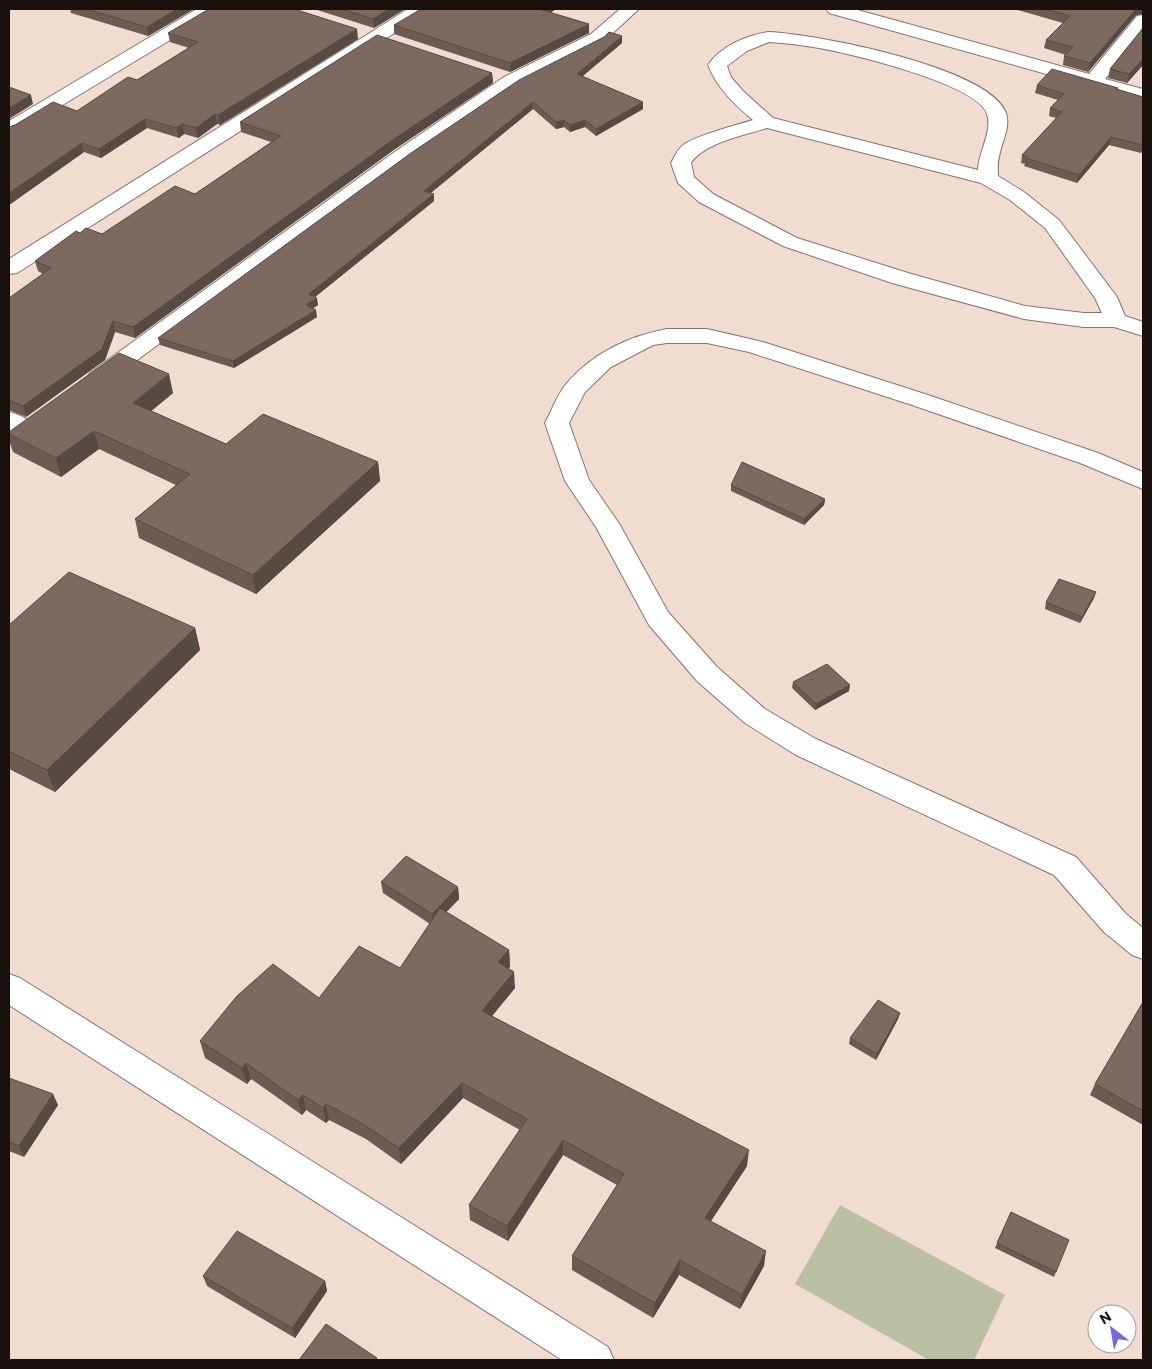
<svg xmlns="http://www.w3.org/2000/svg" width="1152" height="1369" viewBox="0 0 1152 1369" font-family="Commissioner,sans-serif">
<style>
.green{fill:#bcc0a2}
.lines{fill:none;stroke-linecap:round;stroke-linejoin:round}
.minor-casing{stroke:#87756c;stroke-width:2}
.minor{fill:#fff;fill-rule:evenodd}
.wall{fill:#6b5b53}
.shaded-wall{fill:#574a43}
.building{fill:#7c6a60;stroke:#574a43}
</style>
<rect width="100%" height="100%" fill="#f1dcd2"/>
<!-- green -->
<path class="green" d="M840 1205 1005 1295 974 1360H929L795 1284Z"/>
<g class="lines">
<defs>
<g id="minor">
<path d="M197 9H218L215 13 16 133 9 135V121Z"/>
<path d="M408 9H429L426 13 17 273 9 274V259Z"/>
<path d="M620 9H639L603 42 518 85 410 159 106 383 98 385 90 383 87 378 90 373 396 151 504 77 591 34Z"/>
<path d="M826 9H854L1089 74 1137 16 1143 15V31L1105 79 1143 89V101L829 13Z"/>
<path d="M769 32C815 34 989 67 1006 113 1011 128 1001 143 999 157 997 164 998 170 998 176L1024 192 1059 220 1117 297 1125 316 1143 322V336L1114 327H1084L1024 319 892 283 783 246 699 202 678 183 671 163C674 158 677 150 682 146 693 136 737 125 753 120 734 104 717 88 708 65 721 46 747 35 769 32ZM769 42C786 43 802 45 819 48 849 53 978 84 987 114 993 132 978 152 978 170L773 118 743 91 731 77 727 66 747 51ZM767 128 981 183 1010 200 1045 228 1095 298 1102 313H1084L1025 306 908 273 797 238 713 194 694 177 691 163C703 143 745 135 767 128Z"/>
<path d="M667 329H707L763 342 928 395 1098 453 1143 472V489L1080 463 912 405 749 352 707 343H667L653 345 611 367 585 392 569 423 589 480 620 525 668 612 717 667 765 709 816 739 1076 857 1126 914 1143 928V959L1132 955 1104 932 1054 875 796 755 745 723 697 681 649 625 596 527 565 481 545 423C552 410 558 393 567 383 593 353 629 336 667 329Z"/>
<path d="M9 412C20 414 31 421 37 430L33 435C23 438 17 436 9 430Z"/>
<path d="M9 974 20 978 608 1347 614 1360H562L9 1005Z"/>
</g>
</defs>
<!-- minor casing -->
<use href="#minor" class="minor-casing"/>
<!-- minor -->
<use href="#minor" class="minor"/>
</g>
<!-- wall -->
<g class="wall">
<path d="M70 9H194L148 36 71 13Z"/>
<path d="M314 9H405L374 28Z"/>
<path d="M1014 9H1143V14L1136 15 1088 72 1063 65 1064 56 1066 55 1044 48 1046 40 1063 23Z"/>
<path d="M551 12 589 33 510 72 394 34V25Z"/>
<path d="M1143 28V65L1127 83 1108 78 1110 69Z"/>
<path d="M168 33 358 39 220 125 217 124 198 138 184 134 179 138 147 128 101 158 84 152 9 205V127L77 111 137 80 189 48 170 42Z"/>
<path d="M622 43 582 76 643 102V109L596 136 585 127 570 132 564 127 556 129 533 109 431 193 434 201 315 297 318 305 313 308 317 317 234 368 160 345 158 338Z"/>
<path d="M492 73 493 83 395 149 135 338 115 332 105 360 26 417 9 410V298L43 274 38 271 35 261 80 233 102 234 195 194 271 142 241 132 240 122Z"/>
<path d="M1037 85 1117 89 1143 97V150L1141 153 1109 145 1077 183 1024 166 1025 164 1021 163 1022 155 1056 118 1049 116 1050 108 1058 100 1035 93Z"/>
<path d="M173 393 151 411 226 444 378 462 380 481 256 594 139 538 135 519 176 485 99 449 61 477 13 452 9 440V432Z"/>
<path d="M731 485 825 499 824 505 804 525 731 491Z"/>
<path d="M1094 598 1080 623 1045 609 1046 602Z"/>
<path d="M9 625 195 628 200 650 55 792 9 769Z"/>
<path d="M793 682 849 691 815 710 792 688Z"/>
<path d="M381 882 458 887 459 899 446 912 509 950 510 967 509 968 515 988 492 1016 747 1166 711 1221 764 1266 740 1309 679 1275 653 1318 572 1270V1256L617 1185 563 1155 508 1241 470 1220 469 1205 520 1130 463 1098 401 1164 366 1139 329 1120 326 1123 306 1110 302 1115 251 1079 247 1084 205 1058 200 1041 400 968 430 924 383 893Z"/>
<path d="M1143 1002V1125L1090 1095 1095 1084Z"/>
<path d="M900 1013 898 1019 876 1060 849 1044 850 1038Z"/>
<path d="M9 1078 58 1105 24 1157 9 1151Z"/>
<path d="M1011 1212 1056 1272 1054 1277 995 1248Z"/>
<path d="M203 1276 325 1281 327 1291 295 1338 207 1286Z"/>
</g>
<!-- shaded-wall -->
<g class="shaded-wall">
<path d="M177 9H194L148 36 147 27Z"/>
<path d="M389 9H405L374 28 373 19Z"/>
<path d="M543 9H556L542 19V10Z"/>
<path d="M1136 9H1143V14L1136 15 1088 72 1090 63Z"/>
<path d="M589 24V33L510 72V63Z"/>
<path d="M357 29 358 39 220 125 218 115Z"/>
<path d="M622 36V43L577 81V74Z"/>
<path d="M1143 59V65L1127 83 1129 74Z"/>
<path d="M492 73 493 83 395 149 135 338 133 327 394 139Z"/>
<path d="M31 95 33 104 9 119V108Z"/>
<path d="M533 102V109L424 198V191Z"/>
<path d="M643 102V109L596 136V129Z"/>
<path d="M215 114 217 124 198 138 196 128Z"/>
<path d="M145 119 147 128 101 158 99 149Z"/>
<path d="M564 120V127L556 129V122Z"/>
<path d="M585 120V127L570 132V125Z"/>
<path d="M182 124 184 134 179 138 177 128Z"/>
<path d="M1111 137 1109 145 1077 183 1079 175Z"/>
<path d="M82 143 84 152 9 205V193Z"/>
<path d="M434 194V201L310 301 309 294Z"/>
<path d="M317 298 318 305 307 312 306 305Z"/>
<path d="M316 310 317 317 234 368 233 361Z"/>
<path d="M113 321 115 332 105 360 26 417 23 406Z"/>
<path d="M169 374 173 393 138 422 133 403Z"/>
<path d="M94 431 99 449 61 477 56 458Z"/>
<path d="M378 462 380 481 256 594 253 575Z"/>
<path d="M825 499 824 505 804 525V519Z"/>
<path d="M1096 592 1094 598 1080 623 1082 617Z"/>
<path d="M195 628 200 650 55 792 47 770Z"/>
<path d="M850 685 849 691 815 710 816 704Z"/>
<path d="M458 887 459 899 433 926 432 914Z"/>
<path d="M509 950 510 967 498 978V962Z"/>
<path d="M514 972 515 988 483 1027 482 1011Z"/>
<path d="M900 1013 898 1019 876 1060 877 1054Z"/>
<path d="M246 1063 251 1079 247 1084 242 1068Z"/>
<path d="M462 1083 463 1098 401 1164 399 1148Z"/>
<path d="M53 1094 58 1105 24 1157 19 1146Z"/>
<path d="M303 1095 306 1110 302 1115 298 1100Z"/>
<path d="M326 1104 329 1120 326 1123 323 1108Z"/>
<path d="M563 1140V1155L508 1241 507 1226Z"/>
<path d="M749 1150 747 1166 703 1233 705 1218Z"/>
<path d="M766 1251 764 1266 740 1309 742 1295Z"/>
<path d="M680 1260 679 1275 653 1318 655 1303Z"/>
<path d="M325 1281 327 1291 295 1338 292 1328Z"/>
</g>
<!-- building -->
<g class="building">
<path d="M86 9H177L147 27Z"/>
<path d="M209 9H294L357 29 218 115 215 114 196 128 182 124 177 128 145 119 99 149 82 143 9 193V127L15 125 53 102 77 111 128 77 137 80 198 42 168 33Z"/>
<path d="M342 9H389L373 19Z"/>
<path d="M421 9H543L542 10 589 24 510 63 394 25Z"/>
<path d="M1045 9H1136L1090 63 1064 56 1073 47 1046 40 1070 16Z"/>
<path d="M1143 28V59L1129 74 1110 69Z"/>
<path d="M609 32 622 36 577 74 643 102 596 129 585 120 570 125 564 120 556 122 533 102 424 191 434 194 309 294 317 298 306 305 316 310 233 361 158 338 411 153 519 80 604 37Z"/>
<path d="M377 35 492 73 394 139 133 327 113 321 102 349 23 406 9 400V298L51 268 35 261 76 231 80 233 86 228 102 234 175 186 195 194 281 136 240 122Z"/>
<path d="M1052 69 1118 88 1116 89 1143 97V145L1111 137 1079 175 1026 158 1027 157 1022 155 1062 112 1050 108 1064 94 1037 85Z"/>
<path d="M9 87 31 95 9 108Z"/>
<path d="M119 353 169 374 133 403 226 444 263 414 378 462 253 575 135 519 190 474 94 431 56 458 9 434V432Z"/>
<path d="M742 462 825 499 804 519 731 485Z"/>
<path d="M69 572 195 628 47 770 9 751V625Z"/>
<path d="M1059 579 1096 592 1082 617 1046 602Z"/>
<path d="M827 664 850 685 816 704 793 682Z"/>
<path d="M406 856 458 887 432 914 381 882Z"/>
<path d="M440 908 509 950 498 962 514 972 482 1011 749 1150 705 1218 766 1251 742 1295 680 1260 655 1303 572 1256 624 1174 563 1140 507 1226 469 1205 527 1119 462 1083 399 1148 363 1124 326 1104 323 1108 303 1095 298 1100 246 1063 242 1068 200 1041 237 996 273 964 319 998 359 946 400 968Z"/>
<path d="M878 1000 900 1013 877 1054 850 1038Z"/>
<path d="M1143 1002V1111L1095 1084Z"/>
<path d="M9 1078 53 1094 19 1146 9 1142Z"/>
<path d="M1011 1212 1069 1240 1056 1272 997 1243Z"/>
<path d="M237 1231 325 1281 292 1328 203 1276Z"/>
<path d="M326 1324 377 1358 376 1360H299Z"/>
</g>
<!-- border -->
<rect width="1152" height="1369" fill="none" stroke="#17100c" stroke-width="20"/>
<!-- north arrow -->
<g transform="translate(1112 1329) rotate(329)"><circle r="24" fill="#ffffff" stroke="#a29f9e"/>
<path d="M0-4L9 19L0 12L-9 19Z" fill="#7a64df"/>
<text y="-8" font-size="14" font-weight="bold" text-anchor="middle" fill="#17100c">N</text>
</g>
</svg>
